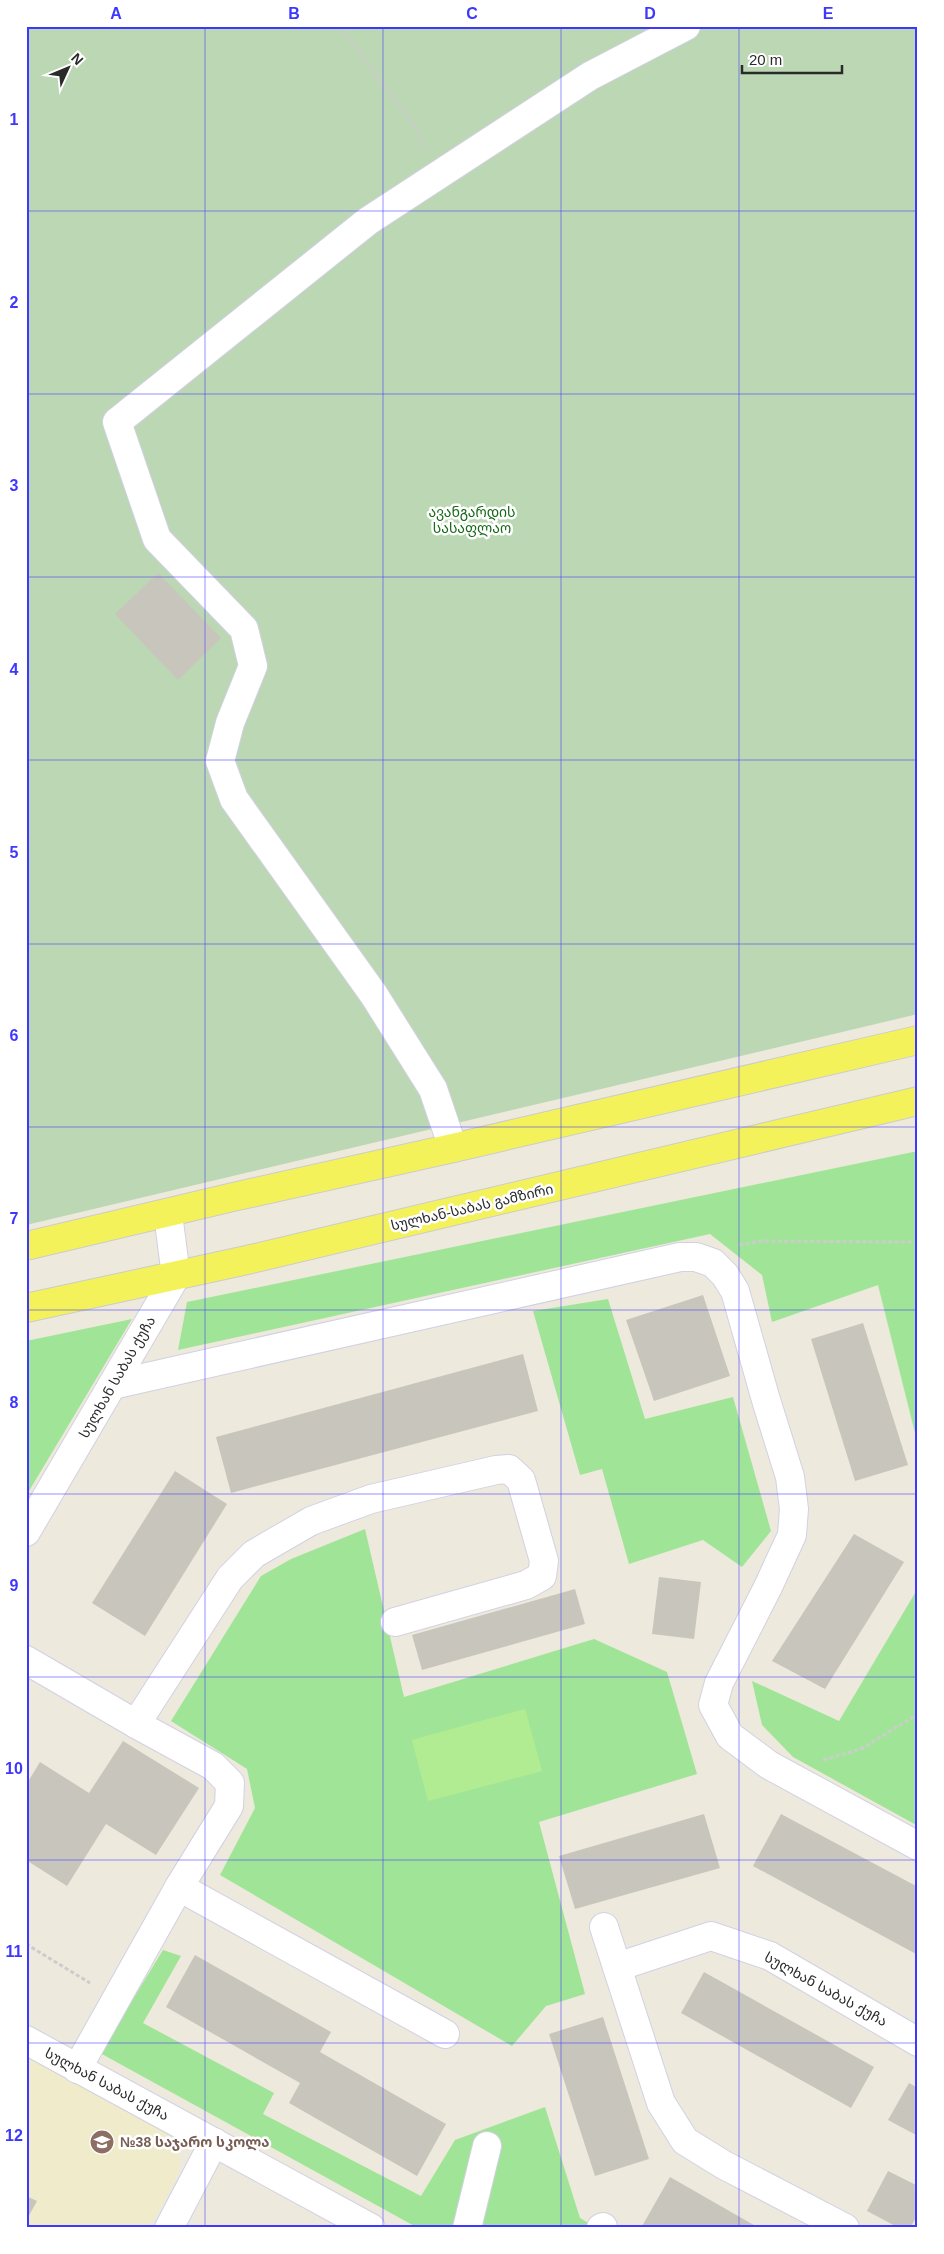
<svg xmlns="http://www.w3.org/2000/svg" width="944" height="2254" viewBox="0 0 944 2254" font-family="Helvetica,'Noto Sans Georgian',sans-serif">
<style>
.education{fill:#efebcb}
.green{fill:#a0e597}
.cemetery{fill:#bcd7b3}
.pitch{fill:#b2ec92}
.building{fill:#c8c6bc}
.lines{fill:none;stroke-linecap:round;stroke-linejoin:round}
.minor-casing{stroke:#d2d1e4;stroke-width:30}
.major-casing{stroke:#ccc;stroke-width:30}
.path{stroke:#ccc;stroke-width:3;stroke-dasharray:4 2.5;stroke-linecap:butt}
.minor{stroke:#fff;stroke-width:28}
.major{stroke:#f4f25a;stroke-width:28}
.grid{fill:none;stroke:#3e37fe;stroke-width:1;stroke-opacity:0.55}
.labels{text-anchor:middle;stroke-width:5;stroke-linejoin:round;paint-order:stroke}
.park-label{font-size:14px;fill:#186a19;stroke:#fff}
.street-label{font-size:14px;fill:#2a2a2a;stroke:#fff}
.education-label{font-size:14px;font-weight:bold;fill:#785e54;stroke:#fff;text-anchor:start}
.neatline{fill:none;stroke:#3e37fe;stroke-width:2}
.grid-label{font-size:16px;text-anchor:middle;font-weight:bold;fill:#3e37fe}
</style>
<rect width="100%" height="100%" fill="#ede9dc"/>
<!-- education -->
<path class="education" d="M26 2053 175 2132 179 2153V2174L149 2228H26Z"/>
<!-- green -->
<g class="green">
<path d="M918 1151V1435L915 1433 878 1285 772 1322 762 1275 710 1234 178 1350 187 1302Z"/>
<path d="M608 1299 645 1419 733 1397 771 1531 742 1567 703 1540 629 1564 602 1469 580 1475 533 1311Z"/>
<path d="M132 1319 26 1496V1341Z"/>
<path d="M365 1529 404 1697 594 1639 667 1672 697 1774 539 1822 585 1994 546 2006 512 2046 220 1875 255 1808 247 1769 171 1721 261 1576 291 1559Z"/>
<path d="M918 1588V1826L793 1757 762 1725 752 1681 839 1721Z"/>
<path d="M163 1950 181 1956 143 2023 274 2093 263 2114 421 2196 455 2140 545 2107 580 2218 597 2228H418L100 2053Z"/>
</g>
<!-- cemetery -->
<path class="cemetery" d="M26 26H918V1014L26 1225Z"/>
<!-- pitch -->
<path class="pitch" d="M525 1709 542 1771 428 1801 412 1740Z"/>
<!-- building -->
<g class="building">
<path d="M158 573 221 638 178 680 115 614Z"/>
<path d="M703 1295 730 1376 654 1401 626 1320Z"/>
<path d="M863 1323 908 1465 855 1481 811 1339Z"/>
<path d="M523 1354 538 1411 231 1493 216 1437Z"/>
<path d="M175 1471 227 1504 145 1636 92 1603Z"/>
<path d="M854 1534 904 1562 825 1689 772 1661Z"/>
<path d="M659 1577 701 1582 694 1639 652 1634Z"/>
<path d="M575 1589 585 1624 422 1670 412 1635Z"/>
<path d="M123 1741 199 1788 156 1855 106 1824 67 1886 26 1860V1785L40 1762 89 1793Z"/>
<path d="M704 1814 720 1868 575 1909 559 1856Z"/>
<path d="M781 1814 918 1887V1955L753 1866Z"/>
<path d="M195 1955 331 2032 320 2052 446 2124 417 2176 289 2103 300 2083 166 2007Z"/>
<path d="M704 1972 874 2067 851 2108 681 2013Z"/>
<path d="M603 2017 649 2159 595 2176 549 2034Z"/>
<path d="M909 2083 918 2088V2136L888 2120Z"/>
<path d="M888 2171 918 2186V2214L910 2228H899L867 2211Z"/>
<path d="M670 2177 759 2228H641Z"/>
<path d="M26 2196 37 2201 26 2221Z"/>
</g>
<g class="lines">
<defs>
<g id="minor">
<path d="M453 1148 433 1089 374 995 234 799 220 761 230 723 253 666 244 629 157 539 117 422 368 221 590 76 686 26"/>
<path d="M112 1385 680 1257H696L713 1263 725 1275 735 1291 766 1400 790 1477 794 1509 792 1535 768 1587 719 1683 713 1705 730 1736 769 1765 918 1846"/>
<path d="M26 1532 176 1276 168 1214"/>
<path d="M26 1660 136 1724 230 1578 254 1554 311 1521 371 1499 496 1470 509 1469 521 1480 544 1561 542 1576 526 1585 395 1622"/>
<path d="M136 1724 213 1766 230 1783 229 1806 179 1887 445 2034"/>
<path d="M604 1927 661 2103 685 2141 724 2165 845 2228"/>
<path d="M617 1967 711 1936 770 1956 918 2042"/>
<path d="M26 2040 371 2228"/>
<path d="M77 2069 179 1887"/>
<path d="M169 2228 214 2142"/>
<path d="M467 2228 487 2146"/>
<path d="M601 2228 603 2227"/>
</g>
<g id="major">
<path d="M26 1246 233 1197 453 1148 918 1040"/>
<path d="M26 1308 247 1260 918 1101"/>
</g>
</defs>
<!-- minor casing -->
<use href="#minor" class="minor-casing"/>
<!-- major casing -->
<use href="#major" class="major-casing"/>
<!-- path -->
<g class="path">
<path d="M340 26 420 134 423 149"/>
<path d="M739 1245 762 1241 918 1242"/>
<path d="M823 1760 861 1749 918 1714"/>
<path d="M26 1944 90 1983"/>
</g>
<!-- minor -->
<use href="#minor" class="minor"/>
<!-- major -->
<use href="#major" class="major"/>
</g>
<!-- grid -->
<path class="grid" d="M205 26V2228M383 26V2228M561 26V2228M739 26V2228M26 211H918M26 394H918M26 577H918M26 760H918M26 944H918M26 1127H918M26 1310H918M26 1494H918M26 1677H918M26 1860H918M26 2043H918"/>
<!-- icons -->
<defs>
<symbol id="school-disc" viewBox="-11 -11 22 22"><circle r="9.5" fill="#8d6e63" stroke="#fff"/><path d="M0-5L7-2L0 1L-7-2ZM-4 1L0 2.5L4 1V4Q0 6-4 4Z" fill="#fff"/></symbol>
</defs>
<g fill-rule="evenodd">
<use href="#school-disc" x="88" y="2128" width="28" height="28"/>
</g>
<g class="labels">
<!-- park labels -->
<g class="park-label">
<text x="472" y="517">ავანგარდის<tspan x="472" dy="16">სასაფლაო</tspan></text>
</g>
<!-- street labels -->
<g class="street-label">
<text transform="translate(472 1207) rotate(-13)" y="5">სულხან-საბას გამზირი</text>
<text transform="translate(117 1377) rotate(-60)" y="5">სულხან საბას ქუჩა</text>
<text transform="translate(826 1989) rotate(29)" y="5">სულხან საბას ქუჩა</text>
<text transform="translate(107 2084) rotate(28)" y="5">სულხან საბას ქუჩა</text>
</g>
<!-- education labels -->
<g class="education-label">
<text x="120" y="2147">№38 საჯარო სკოლა</text>
</g>
</g>
<!-- border -->
<rect width="944" height="2254" fill="none" stroke="#ffffff" stroke-width="55"/>
<!-- north arrow -->
<g transform="translate(68 68) rotate(46)" stroke="#ffffff" stroke-width="4" paint-order="stroke">
<path d="M0-4L9 19L0 12L-9 19Z" fill="#2a2a2a"/>
<text y="-8" font-size="14" font-weight="bold" text-anchor="middle" fill="#2a2a2a">N</text>
</g>
<!-- scale -->
<path d="M742 65v8h100v-8" fill="none" stroke="#2a2a2a" stroke-width="2.5"/>
<text x="749" y="65" font-size="15" fill="#2a2a2a" stroke="#ffffff" stroke-width="4" paint-order="stroke">20 m</text>
<rect x="28" y="28" width="888" height="2198" class="neatline"/>
<g class="grid-label">
<text x="116" y="19">A</text>
<text x="294" y="19">B</text>
<text x="472" y="19">C</text>
<text x="650" y="19">D</text>
<text x="828" y="19">E</text>
<text x="14" y="125">1</text>
<text x="14" y="308">2</text>
<text x="14" y="491">3</text>
<text x="14" y="675">4</text>
<text x="14" y="858">5</text>
<text x="14" y="1041">6</text>
<text x="14" y="1224">7</text>
<text x="14" y="1408">8</text>
<text x="14" y="1591">9</text>
<text x="14" y="1774">10</text>
<text x="14" y="1957">11</text>
<text x="14" y="2141">12</text>
</g>
</svg>
